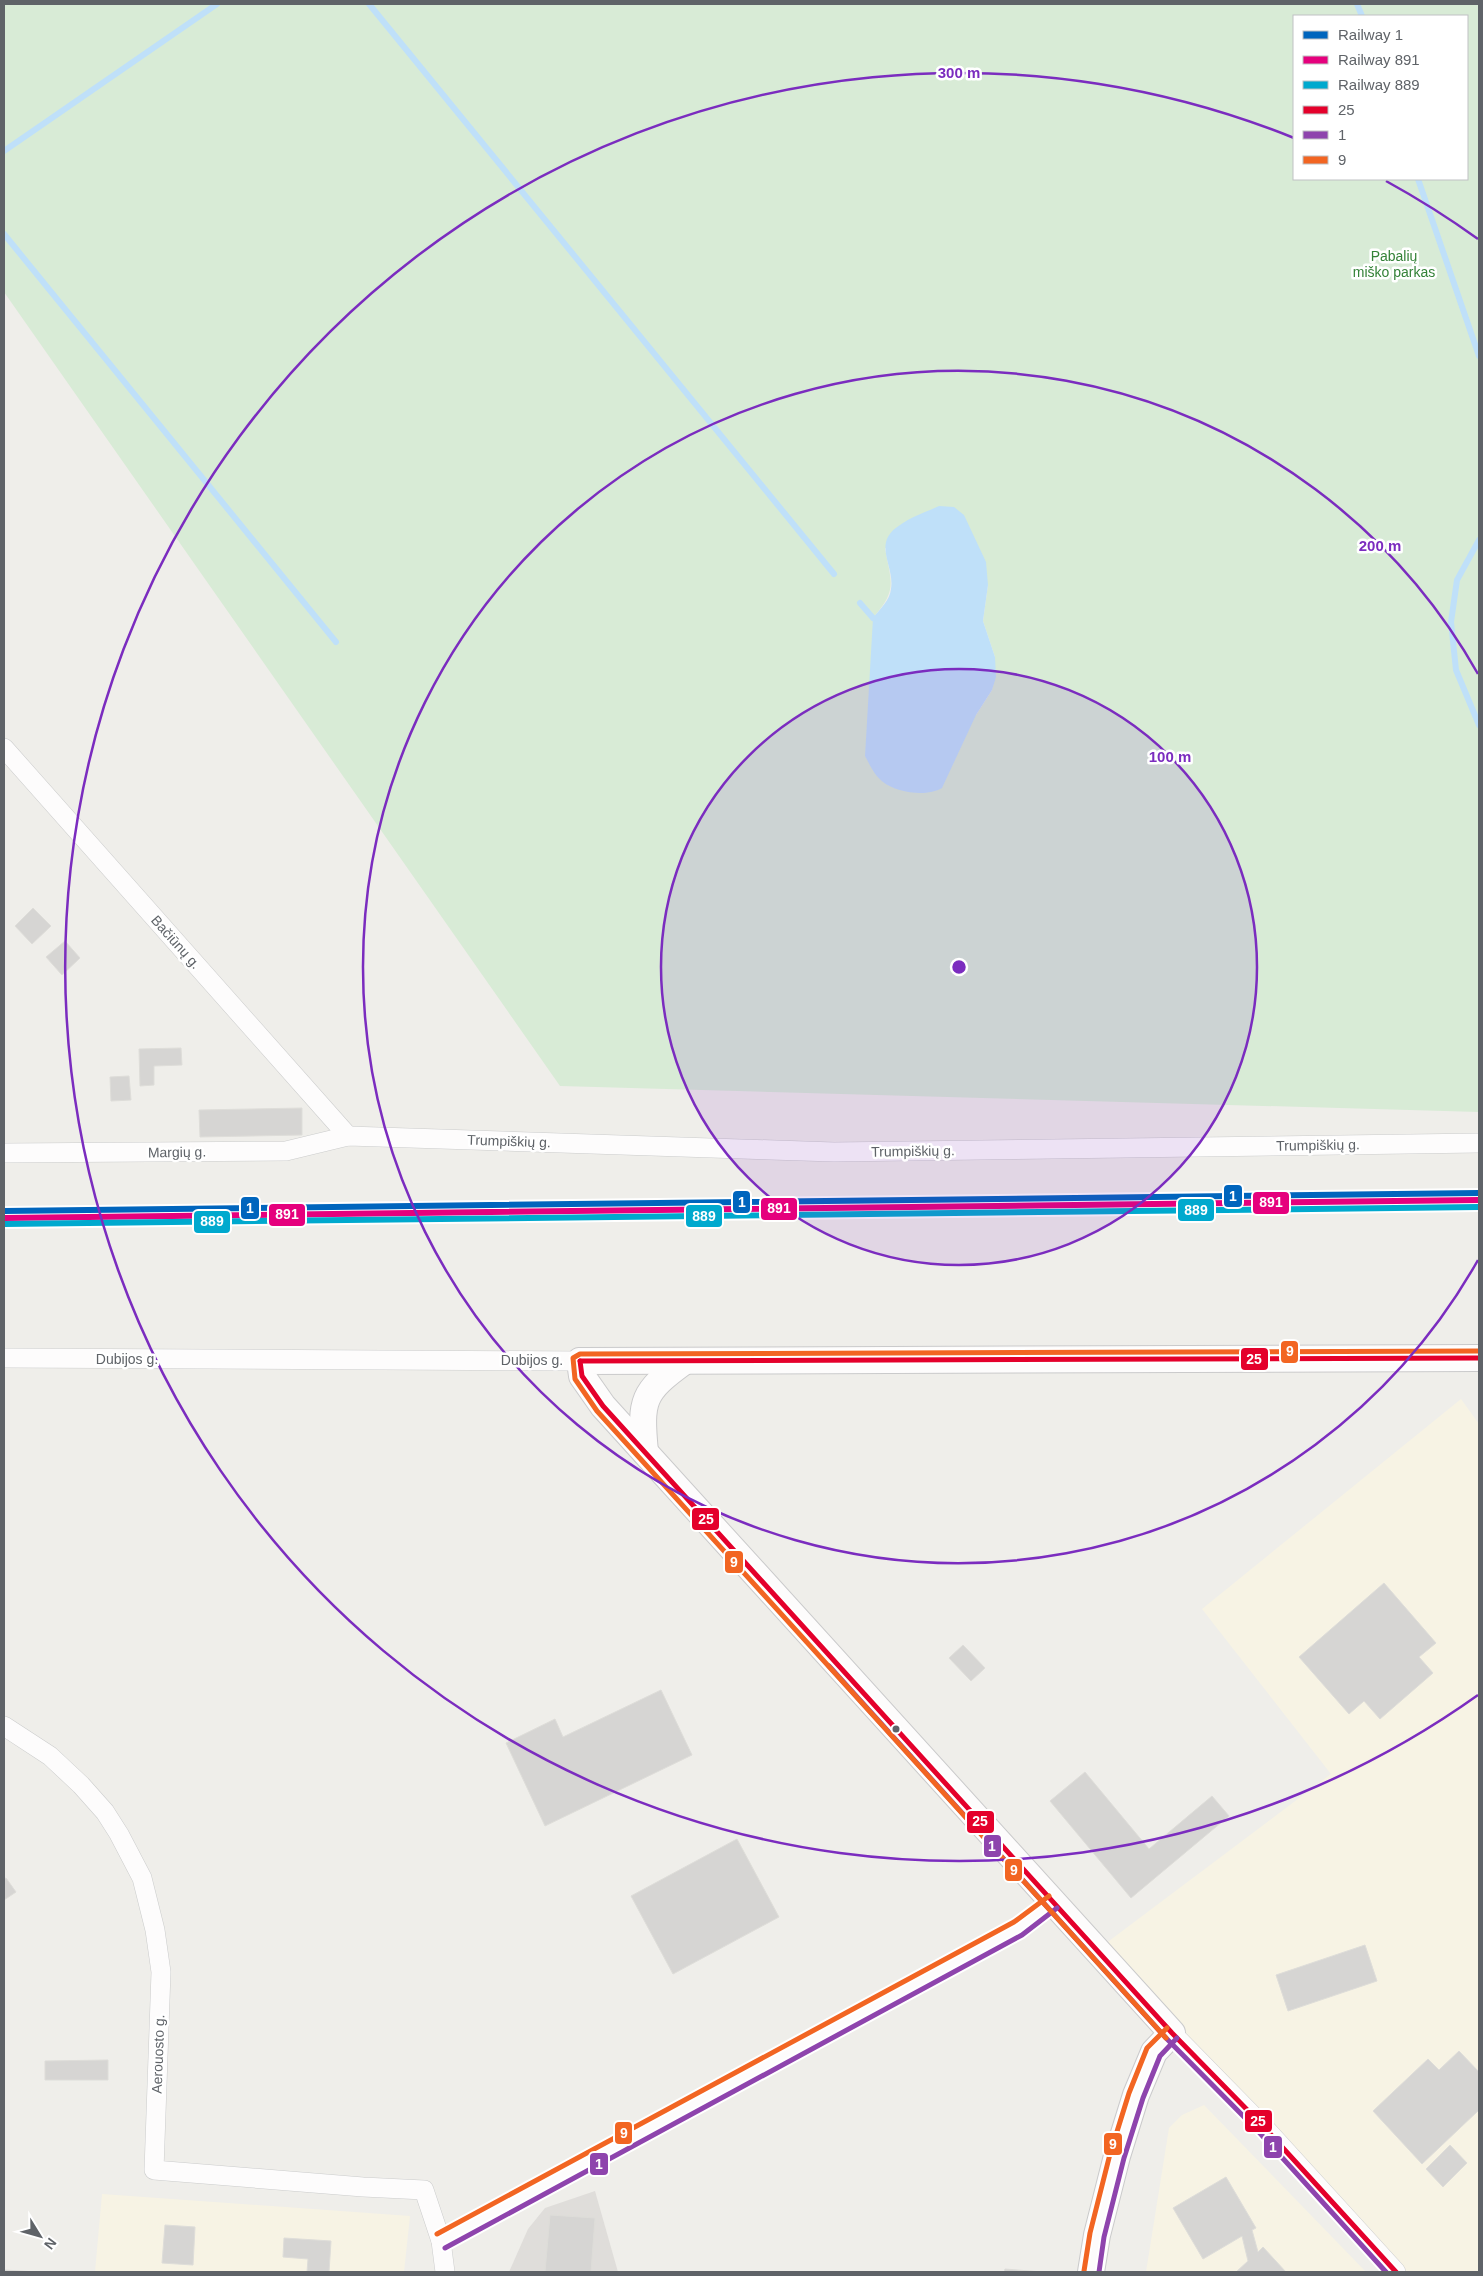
<svg xmlns="http://www.w3.org/2000/svg" width="1483" height="2276" viewBox="0 0 1483 2276" font-family="Arial,sans-serif">
<style>
.commercial{fill:#f7f3e4}
.industrial{fill:#dfddda}
.green{fill:#d8ebd6;fill-rule:evenodd}
.water{fill:#bfe0f9}
.lines{fill:none;stroke-linecap:round;stroke-linejoin:round}
.stream{stroke:#bfe0f9;stroke-width:6}
.building{fill:#d6d5d3;stroke:#deddd9}
.street-casing{stroke:#cbcccc;stroke-width:20}
.secondary-casing{stroke:#cacacb;stroke-width:28}
.street{stroke:#fdfcfc;stroke-width:19}
.secondary{stroke:#fdfcfc;stroke-width:26}
.bus-1-casing{stroke:#fff;stroke-width:9}
.bus-2-casing{stroke:#fff;stroke-width:9}
.bus-3-casing{stroke:#fff;stroke-width:9}
.bus-1{stroke:#e4002b;stroke-width:5}
.bus-2{stroke:#8e44ad;stroke-width:5}
.bus-3{stroke:#f26522;stroke-width:5}
.rail-1-casing{stroke:#fff;stroke-width:10}
.rail-2-casing{stroke:#fff;stroke-width:10}
.rail-3-casing{stroke:#fff;stroke-width:10}
.rail-1{stroke:#0065bd;stroke-width:6}
.rail-2{stroke:#e5007d;stroke-width:6}
.rail-3{stroke:#00a9ce;stroke-width:6}
.ring{fill:none;stroke:#7b2cbf;stroke-width:2.5}
.bus-dot{fill:#5f6368;stroke:#fff;stroke-width:2}
.labels{text-anchor:middle;stroke-width:5;stroke-linejoin:round;paint-order:stroke}
.park-label{font-size:14px;fill:#348238;stroke:#fff}
.street-label{font-size:14px;fill:#5f6368;stroke:#fff}
.centre{fill:#7b2cbf;stroke:#fff;stroke-width:2.5}
.ring-label{font-size:15px;text-anchor:middle;font-weight:bold;fill:#7b2cbf;stroke:#fff;stroke-width:5;stroke-linejoin:round;paint-order:stroke}
.line-badge{stroke:#fff;stroke-width:2}
.badge-label{font-size:14px;text-anchor:middle;font-weight:bold;fill:#fff}
</style>
<rect width="100%" height="100%" fill="#efeeea"/>
<!-- commercial -->
<g class="commercial">
<path d="M1461 1399 1479 1424V2272H1396L1097 1950 1331 1774 1202 1609Z"/>
<path d="M1204 2105 1366 2272H1146L1169 2128 1182 2115Z"/>
<path d="M102 2194 410 2216 404 2272H95Z"/>
</g>
<!-- industrial -->
<path class="industrial" d="M595 2191 618 2272H509L528 2229 545 2208Z"/>
<!-- green -->
<path class="green" d="M4 4H1479V1112L560 1086 4 292ZM1294 16H1467V179H1294ZM885 548 988 585 983 621 995 657 992 690 976 715 873 618C898 589 891 583 885 548Z"/>
<!-- water -->
<path class="water" d="M939 506 954 507 964 515 986 562 988 585 983 621 995 657 996 677 992 690 976 715 942 788C927 797 897 793 883 782 874 775 870 765 865 756L873 618C880 609 890 600 891 589 895 565 871 543 900 525 911 517 926 512 939 506Z"/>
<g class="lines">
<!-- stream -->
<g class="stream">
<path d="M369 4 834 574"/>
<path d="M1357 4 1362 16"/>
<path d="M4 151 217 4"/>
<path d="M1418 179 1479 356"/>
<path d="M4 234 336 642"/>
<path d="M1479 540 1457 580 1451 622 1456 670 1479 725"/>
<path d="M860 603 873 618"/>
</g>
</g>
<!-- building -->
<g class="building">
<path d="M33 908 51 926 32 944 15 926Z"/>
<path d="M65 941 80 958 62 975 46 957Z"/>
<path d="M181 1048 182 1065 154 1066V1085L140 1086 139 1049Z"/>
<path d="M129 1076 131 1100 111 1101 110 1077Z"/>
<path d="M302 1108V1135L200 1137 199 1110Z"/>
<path d="M1384 1583 1436 1643 1419 1657 1433 1673 1380 1719 1364 1701 1349 1714 1299 1657Z"/>
<path d="M963 1645 985 1668 971 1681 949 1658Z"/>
<path d="M661 1690 692 1755 545 1826 506 1743 555 1719 563 1737Z"/>
<path d="M1085 1772 1149 1849 1212 1796 1229 1816 1131 1898 1050 1801Z"/>
<path d="M737 1839 779 1917 673 1974 631 1896Z"/>
<path d="M6 1878 16 1892 4 1900V1879Z"/>
<path d="M1365 1945 1377 1981 1288 2011 1276 1975Z"/>
<path d="M1459 2051 1479 2072V2110L1422 2164 1373 2111 1428 2059 1439 2070Z"/>
<path d="M108 2060V2080H45V2061Z"/>
<path d="M1450 2145 1467 2163 1443 2187 1426 2169Z"/>
<path d="M1226 2177 1256 2228 1252 2230 1258 2252 1263 2247 1286 2272H1236L1248 2261 1242 2236 1203 2259 1173 2208Z"/>
<path d="M550 2215 595 2218 591 2272H545Z"/>
<path d="M165 2225 195 2227 193 2265 162 2263Z"/>
<path d="M284 2238 331 2241 329 2272H307L308 2259 283 2257Z"/>
<path d="M1005 2269 1042 2272H1004Z"/>
<path d="M4 2270 36 2272H4Z"/>
</g>
<g class="lines">
<defs>
<g id="street">
<path d="M4 748 348 1136"/>
<path d="M4 1153 286 1151 348 1136 834 1152 1479 1143"/>
<path d="M4 1358 580 1361"/>
<path d="M4 1726 50 1756 81 1785 105 1812 119 1834 142 1878 155 1930 161 1972 154 2170 363 2187 424 2190 441 2241 445 2272"/>
<path d="M1172 2033 1263 2126 1396 2272"/>
<path d="M441 2241 1018 1928 1053 1902"/>
</g>
<g id="secondary">
<path d="M645 1452C640 1400 642 1392 685 1361"/>
<path d="M1091 2272 1097 2235 1117 2156 1136 2095 1154 2052 1172 2033 603 1406 582 1376 580 1361 1479 1358"/>
</g>
</defs>
<!-- street casing -->
<use href="#street" class="street-casing"/>
<!-- secondary casing -->
<use href="#secondary" class="secondary-casing"/>
<!-- street -->
<use href="#street" class="street"/>
<!-- secondary -->
<use href="#secondary" class="secondary"/>
<defs>
<g id="bus-1">
<path d="M580 1361 582 1376 603 1406 1172 2033 1263 2126 1396 2272"/>
<path d="M580 1361 1479 1358"/>
</g>
<g id="bus-2">
<path d="M829 1666 1166 2038 1258 2131 1386 2272"/>
<path d="M445 2248 1022 1935 1057 1908"/>
<path d="M1099 2272 1104 2237 1124 2158 1143 2098 1160 2056 1177 2038"/>
</g>
<g id="bus-3">
<path d="M1166 2038 597 1411 575 1379 573 1358 580 1354 1479 1351"/>
<path d="M437 2234 1014 1922 1049 1896"/>
<path d="M1084 2271 1090 2233 1110 2154 1129 2093 1147 2048 1167 2028"/>
</g>
</defs>
<!-- bus-1 casing -->
<use href="#bus-1" class="bus-1-casing"/>
<!-- bus-2 casing -->
<use href="#bus-2" class="bus-2-casing"/>
<!-- bus-3 casing -->
<use href="#bus-3" class="bus-3-casing"/>
<!-- bus-1 -->
<use href="#bus-1" class="bus-1"/>
<!-- bus-2 -->
<use href="#bus-2" class="bus-2"/>
<!-- bus-3 -->
<use href="#bus-3" class="bus-3"/>
<defs>
<path id="rail-1" d="M4 1211 1479 1193"/>
<path id="rail-2" d="M4 1218 1479 1200"/>
<path id="rail-3" d="M4 1224 1479 1207"/>
</defs>
<!-- rail-1 casing -->
<use href="#rail-1" class="rail-1-casing"/>
<!-- rail-2 casing -->
<use href="#rail-2" class="rail-2-casing"/>
<!-- rail-3 casing -->
<use href="#rail-3" class="rail-3-casing"/>
<!-- rail-1 -->
<use href="#rail-1" class="rail-1"/>
<!-- rail-2 -->
<use href="#rail-2" class="rail-2"/>
<!-- rail-3 -->
<use href="#rail-3" class="rail-3"/>
</g>
<!-- distance rings -->
<circle cx="959" cy="967" r="298" fill="#7b2cbf" fill-opacity=".12"/>
<g class="ring">
<circle cx="959" cy="967" r="298"/>
<path d="M1478 1260A596 596 0 1 1 1478 674"/>
<path d="M1478 1695A894 894 0 1 1 1294 138M1386 181A894 894 0 0 1 1478 239"/>
</g>
<!-- markers -->
<circle class="bus-dot" cx="896" cy="1729" r="4.5"/>
<g class="labels">
<!-- park labels -->
<g class="park-label">
<text x="1394" y="261">Pabalių<tspan x="1394" dy="16">miško parkas</tspan></text>
</g>
<!-- street labels -->
<g class="street-label">
<text transform="translate(176 942) rotate(48)" y="5">Bačiūnų g.</text>
<text transform="translate(509 1141) rotate(2)" y="5">Trumpiškių g.</text>
<text transform="translate(1318 1145) rotate(-1)" y="5">Trumpiškių g.</text>
<text transform="translate(913 1151) rotate(-1)" y="5">Trumpiškių g.</text>
<text transform="translate(177 1152) rotate(-1)" y="5">Margių g.</text>
<text x="127" y="1364">Dubijos g.</text>
<text x="532" y="1365">Dubijos g.</text>
<text transform="translate(158 2054) rotate(-88)" y="5">Aerouosto g.</text>
</g>
</g>
<circle cx="959" cy="967" r="8" class="centre"/>
<g class="ring-label">
<text x="959" y="78">300 m</text>
<text x="1380" y="551">200 m</text>
<text x="1170" y="762">100 m</text>
</g>
<g class="line-badge">
<rect x="1223" y="1184" width="20" height="24" rx="5" fill="#0065bd"/>
<rect x="732" y="1190" width="19" height="24" rx="5" fill="#0065bd"/>
<rect x="1252" y="1191" width="38" height="24" rx="5" fill="#e5007d"/>
<rect x="240" y="1196" width="20" height="24" rx="5" fill="#0065bd"/>
<rect x="760" y="1197" width="38" height="24" rx="5" fill="#e5007d"/>
<rect x="1177" y="1198" width="38" height="24" rx="5" fill="#00a9ce"/>
<rect x="268" y="1203" width="38" height="24" rx="5" fill="#e5007d"/>
<rect x="685" y="1204" width="38" height="24" rx="5" fill="#00a9ce"/>
<rect x="193" y="1210" width="38" height="24" rx="5" fill="#00a9ce"/>
<rect x="1280" y="1340" width="19" height="24" rx="5" fill="#f26522"/>
<rect x="1240" y="1347" width="29" height="24" rx="5" fill="#e4002b"/>
<rect x="691" y="1507" width="29" height="24" rx="5" fill="#e4002b"/>
<rect x="724" y="1550" width="20" height="24" rx="5" fill="#f26522"/>
<rect x="966" y="1810" width="29" height="24" rx="5" fill="#e4002b"/>
<rect x="983" y="1834" width="19" height="24" rx="5" fill="#8e44ad"/>
<rect x="1004" y="1858" width="19" height="24" rx="5" fill="#f26522"/>
<rect x="1244" y="2109" width="29" height="24" rx="5" fill="#e4002b"/>
<rect x="614" y="2121" width="19" height="24" rx="5" fill="#f26522"/>
<rect x="1103" y="2132" width="20" height="24" rx="5" fill="#f26522"/>
<rect x="1263" y="2135" width="20" height="24" rx="5" fill="#8e44ad"/>
<rect x="589" y="2152" width="20" height="24" rx="5" fill="#8e44ad"/>
</g>
<g class="badge-label">
<text x="1233" y="1201">1</text>
<text x="742" y="1207">1</text>
<text x="1271" y="1207">891</text>
<text x="250" y="1213">1</text>
<text x="779" y="1213">891</text>
<text x="1196" y="1215">889</text>
<text x="287" y="1219">891</text>
<text x="704" y="1221">889</text>
<text x="212" y="1226">889</text>
<text x="1290" y="1356">9</text>
<text x="1254" y="1364">25</text>
<text x="706" y="1524">25</text>
<text x="734" y="1567">9</text>
<text x="980" y="1826">25</text>
<text x="992" y="1851">1</text>
<text x="1014" y="1875">9</text>
<text x="1258" y="2126">25</text>
<text x="624" y="2138">9</text>
<text x="1113" y="2149">9</text>
<text x="1273" y="2152">1</text>
<text x="599" y="2169">1</text>
</g>
<!-- border -->
<rect width="1483" height="2276" fill="none" stroke="#5f6368" stroke-width="10"/>
<!-- legend -->
<rect x="1293" y="15" width="175" height="165" fill="#ffffff" stroke="#bfc1c3"/>
<rect x="1303" y="31" width="25" height="8" fill="#0065bd" stroke="#bfc1c3"/>
<text x="1338" y="40" font-size="15" fill="#5f6368">Railway 1</text>
<rect x="1303" y="56" width="25" height="8" fill="#e5007d" stroke="#bfc1c3"/>
<text x="1338" y="65" font-size="15" fill="#5f6368">Railway 891</text>
<rect x="1303" y="81" width="25" height="8" fill="#00a9ce" stroke="#bfc1c3"/>
<text x="1338" y="90" font-size="15" fill="#5f6368">Railway 889</text>
<rect x="1303" y="106" width="25" height="8" fill="#e4002b" stroke="#bfc1c3"/>
<text x="1338" y="115" font-size="15" fill="#5f6368">25</text>
<rect x="1303" y="131" width="25" height="8" fill="#8e44ad" stroke="#bfc1c3"/>
<text x="1338" y="140" font-size="15" fill="#5f6368">1</text>
<rect x="1303" y="156" width="25" height="8" fill="#f26522" stroke="#bfc1c3"/>
<text x="1338" y="165" font-size="15" fill="#5f6368">9</text>
<!-- north arrow -->
<g transform="translate(40 2236) rotate(127)" stroke="#ffffff" stroke-width="4" paint-order="stroke">
<path d="M0-4L9 19L0 12L-9 19Z" fill="#5f6368"/>
<text y="-8" font-size="14" font-weight="bold" text-anchor="middle" fill="#5f6368">N</text>
</g>
</svg>
